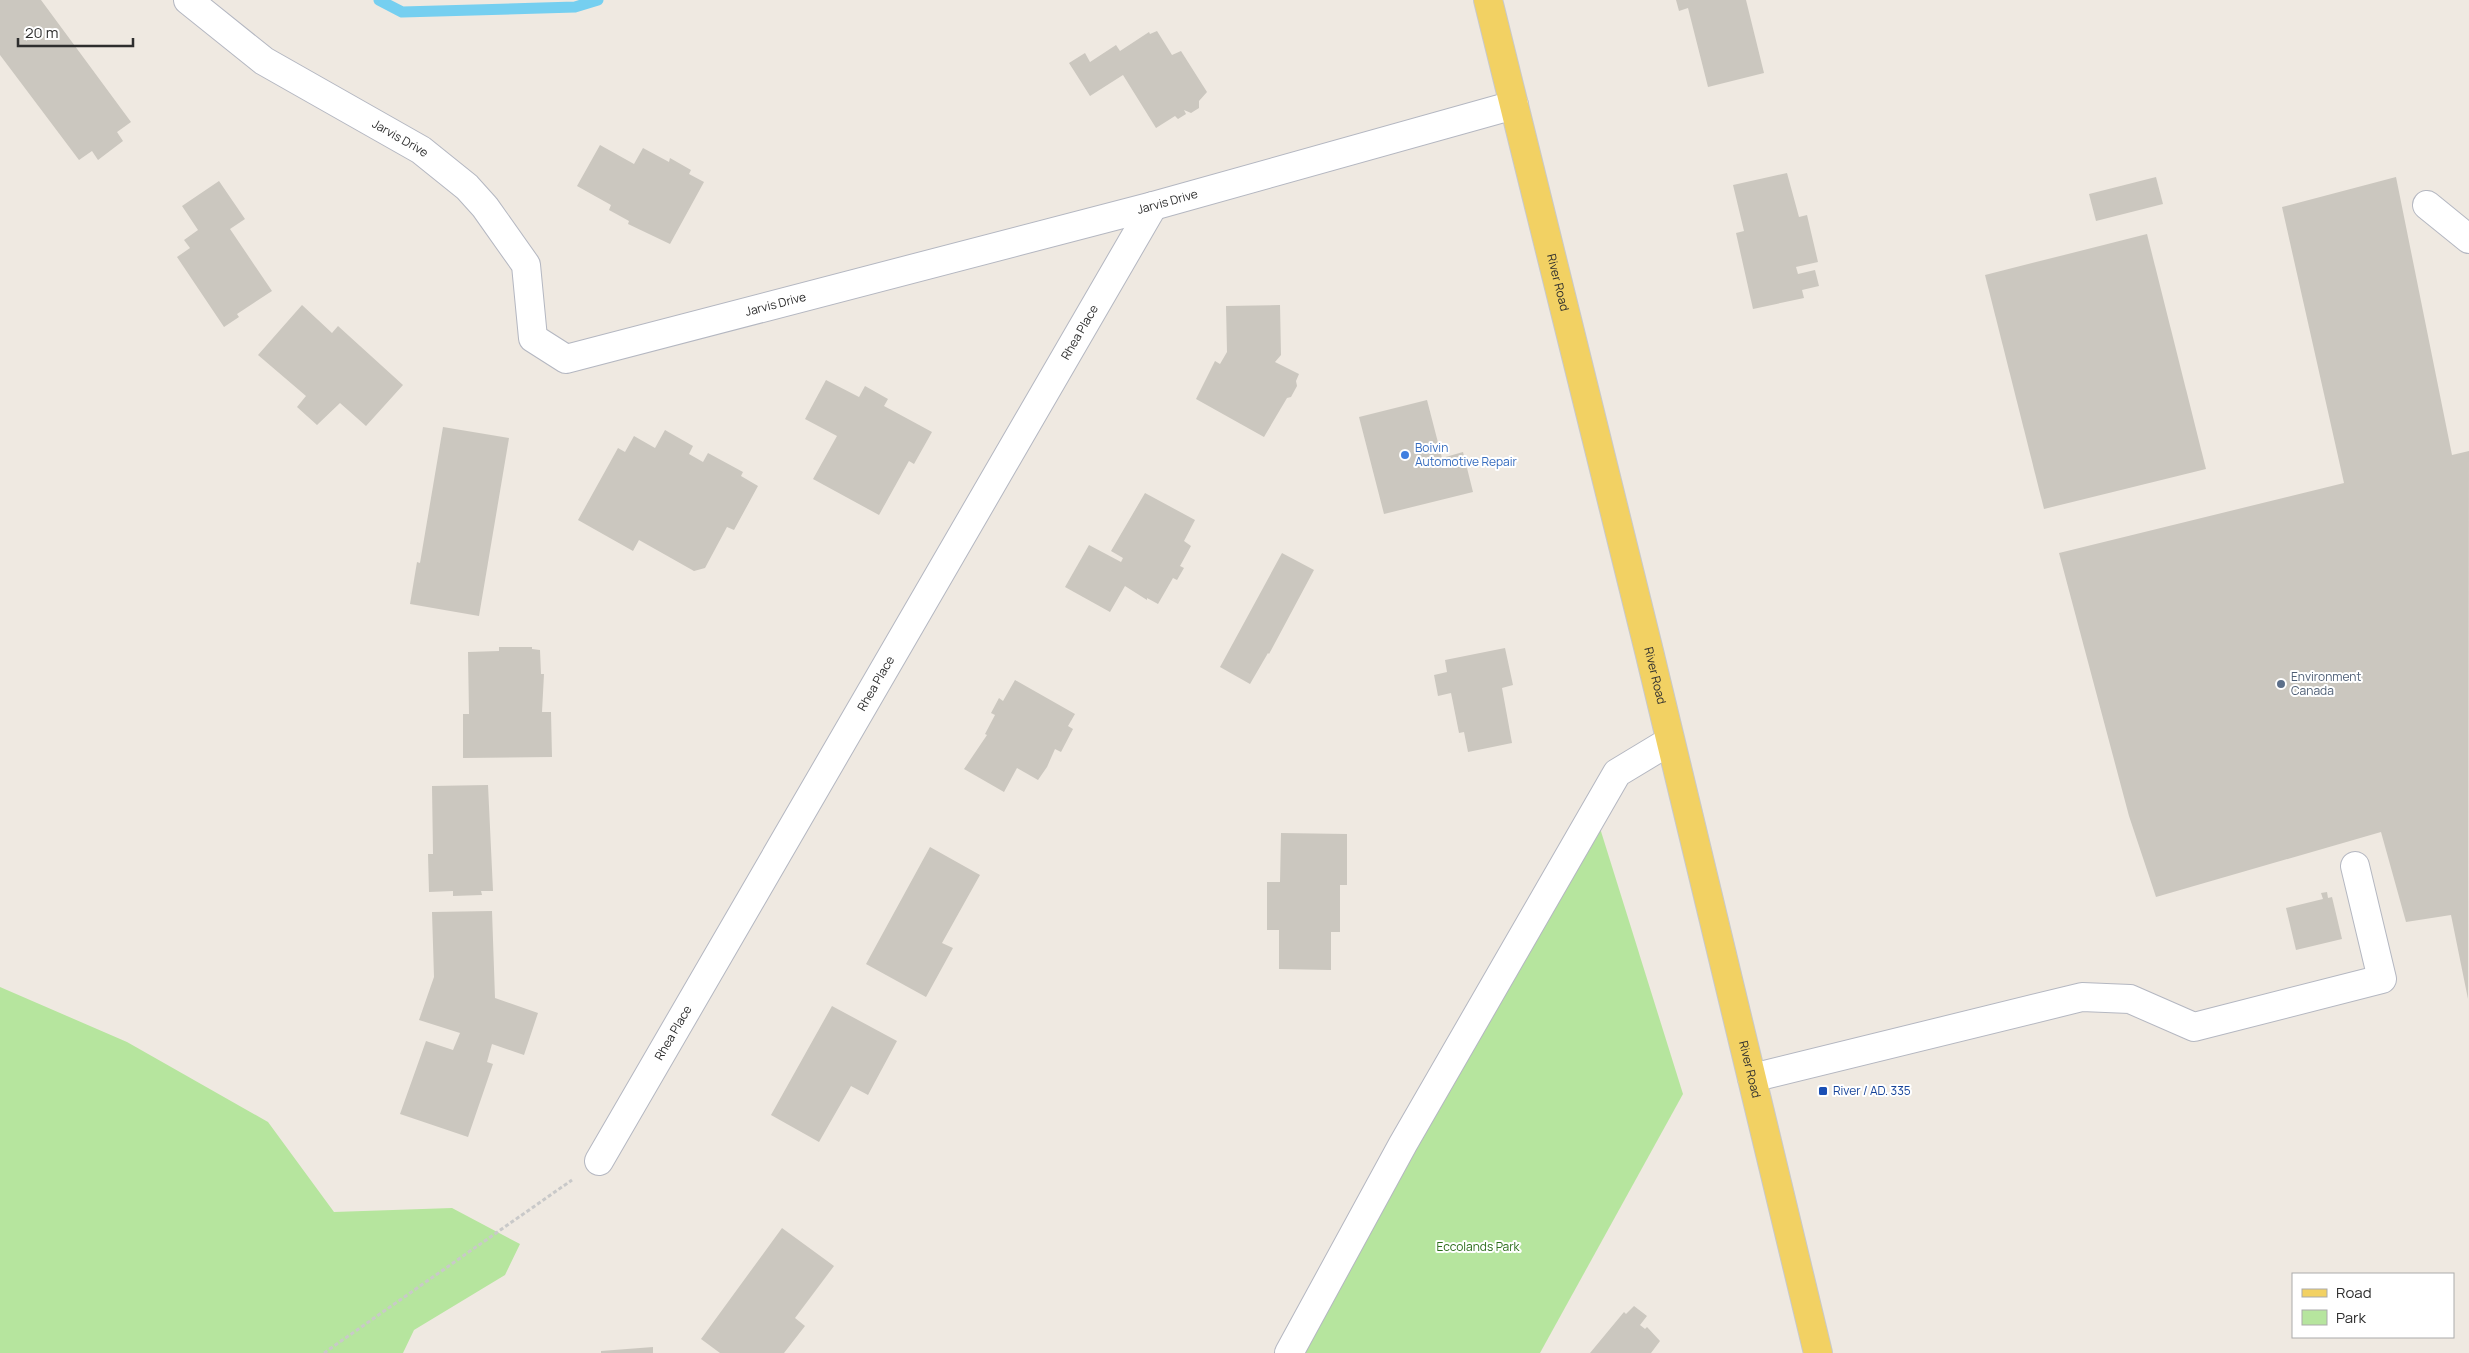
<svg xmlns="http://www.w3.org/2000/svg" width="2469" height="1353" viewBox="0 0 2469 1353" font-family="Manrope,sans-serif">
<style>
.green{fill:#b6e59e}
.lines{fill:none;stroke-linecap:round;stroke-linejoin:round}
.stream{stroke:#75cff0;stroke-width:11}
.building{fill:#cbc7bf}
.minor-casing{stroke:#b4b7c1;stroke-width:30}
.major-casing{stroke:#c9c9c9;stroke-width:30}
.path{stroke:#c9c9c9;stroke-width:3;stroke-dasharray:4 2.5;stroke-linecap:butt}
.minor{stroke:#fff;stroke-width:28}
.major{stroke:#f2d163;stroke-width:28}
.shop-dot{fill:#3f7fe0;stroke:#fff;stroke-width:2}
.service-dot{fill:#5c6f8a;stroke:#fff;stroke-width:2}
.transit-dot{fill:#1a4fb4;stroke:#fff;stroke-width:2}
.labels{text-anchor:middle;stroke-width:4;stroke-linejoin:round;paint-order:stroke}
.street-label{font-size:12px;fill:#2e2e2e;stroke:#fff}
.shop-label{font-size:12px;fill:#366cbe;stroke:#fff;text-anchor:start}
.service-label{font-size:12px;fill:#4e5e75;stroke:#fff;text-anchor:start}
.transit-label{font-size:12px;fill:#164399;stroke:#fff;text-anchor:start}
.park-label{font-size:12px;fill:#2c6e1b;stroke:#fff}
</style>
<rect width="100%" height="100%" fill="#efe9e1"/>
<!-- green -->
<g class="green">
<path d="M1599 825 1683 1094 1540 1353H1297Z"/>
<path d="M0 987 127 1042 268 1122 334 1212 452 1208 520 1244 505 1275 414 1330 403 1353H0Z"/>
</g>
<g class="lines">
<!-- stream -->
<path class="stream" d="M379 0 402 12 575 7 598 0"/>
</g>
<!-- building -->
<g class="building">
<path d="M0 0H41L131 122 117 132 123 141 98 160 92 151 79 160 0 55Z"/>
<path d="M1676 0H1746L1764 73 1708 87 1688 8 1679 11Z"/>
<path d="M1157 31 1172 55 1181 51 1207 92 1199 101V108L1191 113 1184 110 1186 114 1178 119 1175 116 1156 128 1123 75 1090 96 1069 63 1085 53 1090 62 1116 45 1120 51 1149 32 1150 34Z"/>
<path d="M600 145 634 164 643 148 669 162 670 158 691 170 689 174 704 182 670 244 628 224 629 221 609 210 611 205 577 186Z"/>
<path d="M1787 173 1799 217 1807 215 1818 262 1796 267 1798 274 1815 270 1819 286 1802 290 1804 298 1753 309 1736 233 1744 231 1733 185Z"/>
<path d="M2156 177 2163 204 2096 221 2089 194Z"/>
<path d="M2396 177 2452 455 2469 451 2468 999 2451 915 2406 922 2381 832 2156 897 2129 816 2059 553 2344 483 2282 207Z"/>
<path d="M219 181 245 219 230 229 272 291 237 314 239 317 224 327 177 257 190 248 184 240 198 230 182 206Z"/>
<path d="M2147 234 2206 469 2044 509 1985 275Z"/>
<path d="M302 305 332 333 338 326 403 385 366 426 340 403 317 425 297 407 306 396 258 355Z"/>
<path d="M1280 305 1281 355 1275 362 1299 374 1296 381 1297 386 1291 397 1287 398 1264 437 1196 399 1215 361 1220 364 1227 352 1226 306Z"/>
<path d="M826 380 859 397 865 386 888 399 884 406 932 432 914 464 909 461 879 515 813 479 837 436 805 419Z"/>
<path d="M1427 400 1442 458 1463 452 1473 492 1384 514 1359 417Z"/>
<path d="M443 427 509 438 479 616 410 604 417 562 420 563Z"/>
<path d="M665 430 693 446 689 454 703 462 708 453 743 472 741 476 758 486 734 530 727 527 705 568 694 571 639 540 633 551 578 520 618 448 625 452 634 436 655 448Z"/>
<path d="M1145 493 1195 520 1184 541 1191 546 1180 566 1184 568 1177 580 1173 578 1158 604 1147 598V600L1125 586 1110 612 1065 587 1089 545 1121 562 1123 558 1111 551Z"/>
<path d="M1282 553 1314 570 1269 654 1268 653 1250 684 1220 667Z"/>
<path d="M499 647H532V649L540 650 541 674H544L542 712H551L552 757 463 758V714H469L468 652 499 651Z"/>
<path d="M1505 648 1513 685 1502 688 1512 743 1468 752 1464 732 1459 733 1451 693 1438 696 1434 675 1447 672 1445 660Z"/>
<path d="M1015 680 1075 714 1068 726 1073 729 1061 752 1055 749 1047 767 1038 780 1017 768 1004 792 964 769 987 735 985 734 995 715 991 713 999 698 1003 701Z"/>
<path d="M488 785 493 891H481L482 895 453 896V891L429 892 428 854H433L432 786Z"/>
<path d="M1281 833 1347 834V885H1340V932H1331V970L1279 969V930H1267V882H1280Z"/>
<path d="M930 847 980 875 942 943 953 948 926 997 866 964Z"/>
<path d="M2327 892 2328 898 2332 897 2342 939 2296 950 2286 908 2323 899 2321 893Z"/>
<path d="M492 911 495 998 538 1013 524 1055 492 1044 487 1062 493 1064 468 1137 400 1114 426 1041 453 1050 460 1033 419 1020 434 977 432 912Z"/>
<path d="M832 1006 897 1041 868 1095 851 1086 819 1142 771 1115Z"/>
<path d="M782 1228 834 1266 795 1318 805 1326 784 1353H720L701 1339Z"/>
<path d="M1634 1306 1647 1316 1640 1325 1645 1329 1647 1327 1660 1341 1651 1353H1590L1624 1312 1626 1314Z"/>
<path d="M653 1347V1353H601V1351Z"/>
</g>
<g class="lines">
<defs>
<g id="minor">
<path id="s1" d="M188 0 264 61 421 150 467 187 485 207 526 265 533 338 566 359 1153 206 1514 105"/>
<path d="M2427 205 2469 239"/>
<path d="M1752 1078 2082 997 2130 999 2194 1027 2382 979 2355 866"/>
<path id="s2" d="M599 1161 1153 206"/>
<path d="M1289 1353 1403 1144 1617 773 1670 741"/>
</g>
<g id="major">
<path id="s3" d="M1488 0 1649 651 1818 1353"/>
</g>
</defs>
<!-- minor casing -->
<use href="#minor" class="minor-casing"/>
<!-- major casing -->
<use href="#major" class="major-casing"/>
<!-- path -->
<path class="path" d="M324 1353 572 1180"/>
<!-- minor -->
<use href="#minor" class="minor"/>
<!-- major -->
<use href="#major" class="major"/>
</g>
<!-- markers -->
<circle class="shop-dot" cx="1405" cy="455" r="5"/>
<circle class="service-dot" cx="2281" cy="684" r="5"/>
<rect class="transit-dot" x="1818" y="1086" width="10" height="10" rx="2.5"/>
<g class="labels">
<!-- street labels -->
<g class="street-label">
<text dy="4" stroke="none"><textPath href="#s1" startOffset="254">Jarvis Drive</textPath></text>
<text dy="4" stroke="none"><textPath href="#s1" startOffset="1169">Jarvis Drive</textPath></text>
<text dy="4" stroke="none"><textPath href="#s3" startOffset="291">River Road</textPath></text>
<text dy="4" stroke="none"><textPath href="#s1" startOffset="764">Jarvis Drive</textPath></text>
<text dy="4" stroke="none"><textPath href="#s2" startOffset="958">Rhea Place</textPath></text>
<text dy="4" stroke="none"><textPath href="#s3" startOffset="696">River Road</textPath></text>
<text dy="4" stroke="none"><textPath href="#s2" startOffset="552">Rhea Place</textPath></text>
<text dy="4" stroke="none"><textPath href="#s2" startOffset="148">Rhea Place</textPath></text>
<text dy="4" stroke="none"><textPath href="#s3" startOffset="1101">River Road</textPath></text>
</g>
<!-- shop labels -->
<g class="shop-label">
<text x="1415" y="452">Boivin<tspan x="1415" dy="14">Automotive Repair</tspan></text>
</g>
<!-- service labels -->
<g class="service-label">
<text x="2291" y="681">Environment<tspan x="2291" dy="14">Canada</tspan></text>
</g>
<!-- transit labels -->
<g class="transit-label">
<text x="1833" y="1095">River / AD. 335</text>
</g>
<!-- park labels -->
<g class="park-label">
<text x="1478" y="1251">Eccolands Park</text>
</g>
</g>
<!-- legend -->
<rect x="2292" y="1273" width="162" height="65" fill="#ffffff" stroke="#ababab"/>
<rect x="2302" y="1289" width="25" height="8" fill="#f2d163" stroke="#ababab"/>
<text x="2336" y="1298" font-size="15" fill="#2e2e2e">Road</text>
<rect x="2302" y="1310" width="25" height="15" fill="#b6e59e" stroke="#ababab"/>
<text x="2336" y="1323" font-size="15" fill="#2e2e2e">Park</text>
<!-- scale -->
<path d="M18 38v8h115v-8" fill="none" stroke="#2e2e2e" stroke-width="2.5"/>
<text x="25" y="38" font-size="15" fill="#2e2e2e" stroke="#ffffff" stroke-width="4" paint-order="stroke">20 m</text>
</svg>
